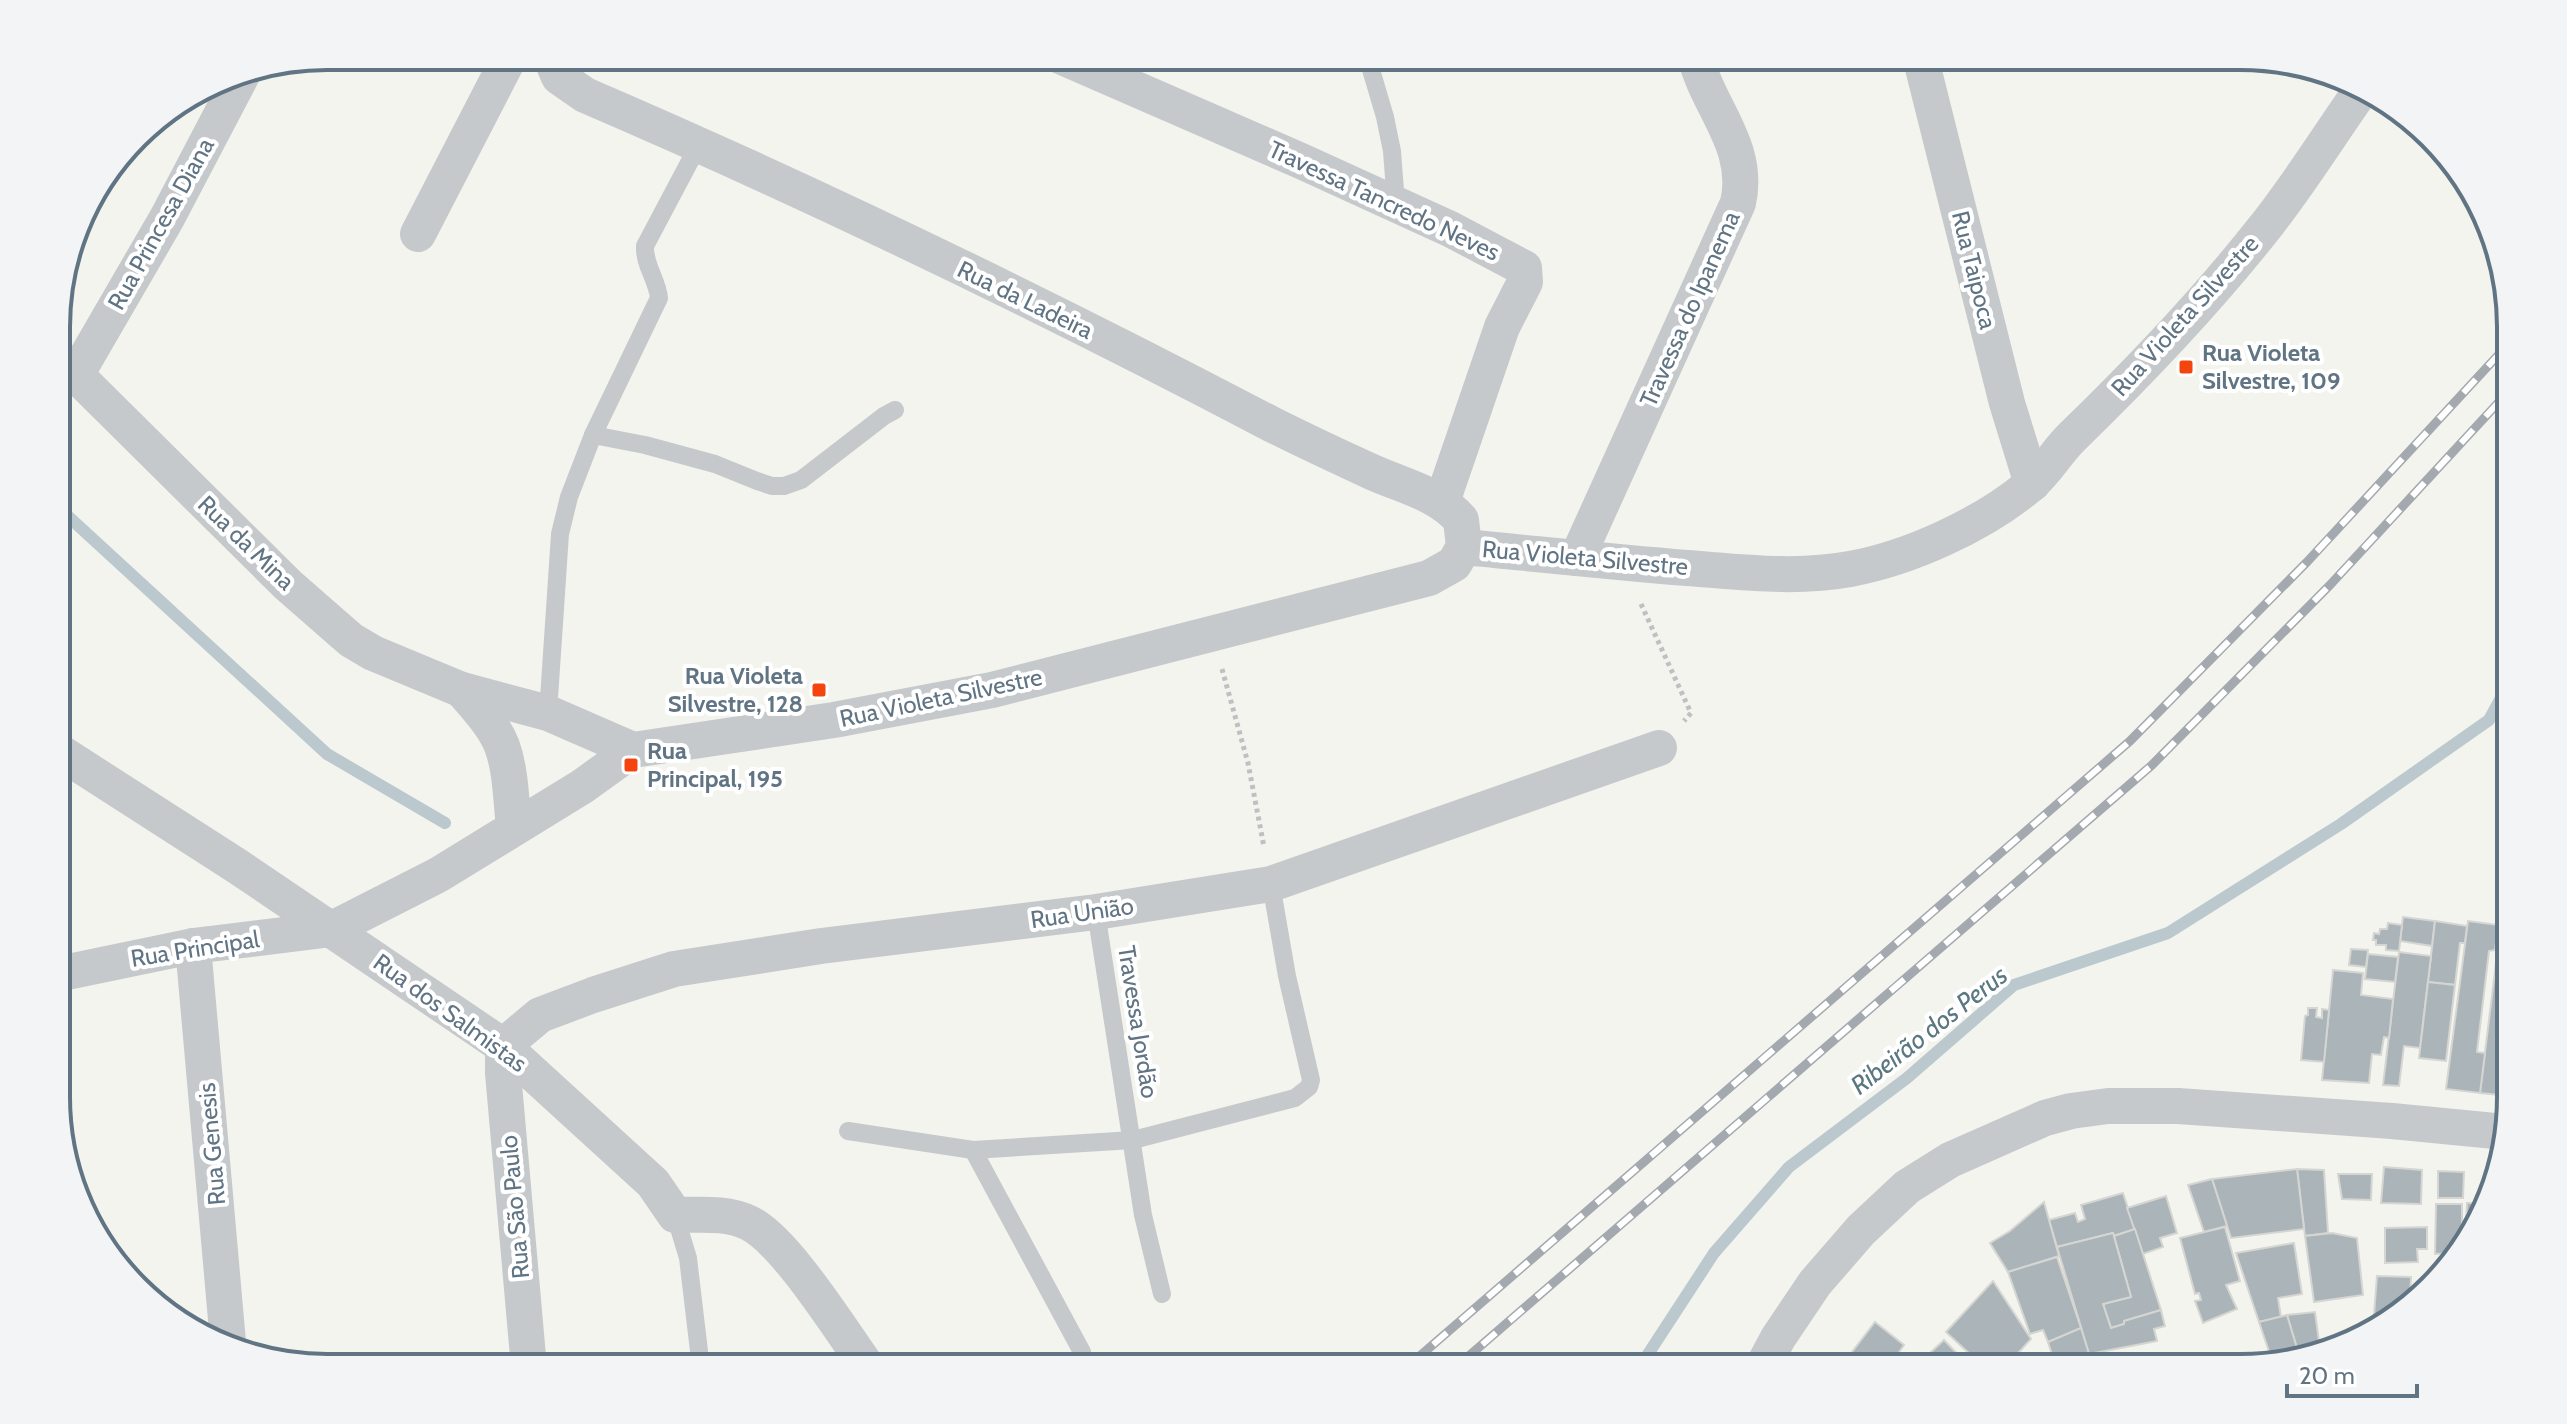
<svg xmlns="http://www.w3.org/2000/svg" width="2567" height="1424" viewBox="0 0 2567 1424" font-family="Cabin,sans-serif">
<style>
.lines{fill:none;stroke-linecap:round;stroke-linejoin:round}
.stream{stroke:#bbc8cd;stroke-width:12}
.building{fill:#abb4b9;stroke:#d5d5d2;stroke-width:2}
.path{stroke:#bec0c2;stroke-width:5;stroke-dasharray:4 4;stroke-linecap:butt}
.lane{stroke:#c6c9cc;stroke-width:18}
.street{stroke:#c6c9cc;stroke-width:36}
.rail-casing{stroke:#a3a9af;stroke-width:9}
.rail{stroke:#fff;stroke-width:6;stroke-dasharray:18;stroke-linecap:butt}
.poi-dot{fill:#f4450f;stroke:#fff;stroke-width:3}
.labels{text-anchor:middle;stroke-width:8;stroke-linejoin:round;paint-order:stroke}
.street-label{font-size:24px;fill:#607484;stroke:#fff}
.poi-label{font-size:24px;font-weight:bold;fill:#607484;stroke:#fff;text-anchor:start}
.water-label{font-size:26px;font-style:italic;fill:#5b7782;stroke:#fff}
.rim{fill:none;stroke:#607484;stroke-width:4}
</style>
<rect width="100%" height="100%" fill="#f4f4ef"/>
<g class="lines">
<!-- stream -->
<g class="stream">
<path d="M58 507 327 754 445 823"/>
<path d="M1639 1368 1714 1253 1789 1167 1907 1078 2014 985 2168 933 2341 824 2489 720 2510 681"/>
</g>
</g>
<!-- building -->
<g class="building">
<path d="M2503 906 2510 907V1096L2480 1093Z"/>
<path d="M2403 917 2435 921 2432 946 2400 941Z"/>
<path d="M2435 921 2467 926 2465 943H2460L2455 985 2428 982Z"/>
<path d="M2468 921 2498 925 2495 950 2489 951 2477 1052 2485 1053 2480 1093 2446 1089Z"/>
<path d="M2388 923 2402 925 2399 951 2386 950V945H2376V940H2373L2374 933 2379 934 2380 929H2387Z"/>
<path d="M2351 949 2368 950 2366 967 2349 965Z"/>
<path d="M2399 952 2431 956 2420 1048 2404 1046 2399 1086 2383 1085Z"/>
<path d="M2368 954 2398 957 2395 982 2365 979Z"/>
<path d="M2333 970 2363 973 2361 995 2393 999 2389 1038 2384 1037 2381 1055 2372 1054 2369 1083 2322 1080Z"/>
<path d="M2428 982 2455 985 2446 1061 2419 1058Z"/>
<path d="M2308 1008H2317L2316 1017 2322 1018V1009L2329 1010 2324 1062 2301 1060 2305 1016 2308 1015Z"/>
<path d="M2384 1167 2422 1170 2421 1204 2381 1203Z"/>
<path d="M2297 1169 2324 1170 2328 1233 2305 1236Z"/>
<path d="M2297 1169 2304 1229 2231 1238 2212 1179Z"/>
<path d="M2438 1171 2464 1172 2463 1198H2438Z"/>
<path d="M2338 1174H2372L2371 1200 2342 1199Z"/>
<path d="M2212 1179 2227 1226 2204 1232 2188 1185Z"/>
<path d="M2123 1193 2135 1229 2114 1236 2113 1233 2057 1247 2049 1220 2075 1213 2078 1222 2085 1219 2081 1205Z"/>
<path d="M2166 1196 2177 1233 2160 1238 2163 1247 2143 1254 2127 1208Z"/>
<path d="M2044 1202 2059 1256 2008 1272 1990 1243 2010 1231Z"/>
<path d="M2467 1203H2484L2475 1232 2465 1242Z"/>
<path d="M2436 1204H2462V1246L2454 1253 2435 1254Z"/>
<path d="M2225 1227 2240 1281 2226 1285 2237 1309 2203 1323 2195 1301 2201 1300 2199 1293 2195 1294 2180 1238Z"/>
<path d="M2427 1227V1249H2417L2418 1262 2385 1263V1228Z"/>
<path d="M2135 1229 2161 1310 2124 1321V1324L2111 1328 2103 1304 2131 1297 2114 1236Z"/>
<path d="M2113 1233 2131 1297 2103 1304 2111 1328 2124 1324V1321L2161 1310 2165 1326 2154 1329 2157 1341 2089 1354 2057 1247Z"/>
<path d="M2332 1233 2357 1238 2363 1295 2314 1302 2305 1236Z"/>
<path d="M2294 1243 2302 1294 2278 1298 2281 1317 2259 1322 2236 1253Z"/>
<path d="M2057 1257 2081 1328 2048 1342 2043 1330 2030 1334 2008 1272Z"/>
<path d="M2377 1276 2411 1277 2410 1298 2379 1329 2373 1328Z"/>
<path d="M1993 1281 2031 1339 2009 1363 2013 1368H1985L1946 1332Z"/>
<path d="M2315 1312 2320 1348 2299 1355 2287 1315Z"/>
<path d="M2287 1315 2299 1355 2273 1363 2259 1322Z"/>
<path d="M1875 1322 1904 1345 1888 1368H1866L1849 1356Z"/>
<path d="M2081 1328 2093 1367H2056L2048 1342Z"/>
<path d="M1944 1340 1969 1366 1976 1359 1985 1368H1914Z"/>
</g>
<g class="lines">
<!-- path -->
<g class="path">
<path d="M1641 604 1691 713 1684 721"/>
<path d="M1222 669 1248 763 1264 847"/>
</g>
<!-- lane -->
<g class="lane">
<path d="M1367 56 1385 117 1392 151 1396 204"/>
<path d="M593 435 645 445 715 464 757 481 772 486H784L801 480 884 416 895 410"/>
<path d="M548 713 560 534 569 497 593 435 659 298C657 279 644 265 645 246L699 144"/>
<path d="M1096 912 1143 1215 1162 1294"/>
<path d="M848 1131 973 1150 1133 1140 1295 1098 1309 1087 1311 1080 1287 976 1271 884"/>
<path d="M973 1150 1082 1352"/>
<path d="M675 1215 688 1258 701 1368"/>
</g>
<!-- street -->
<g class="street">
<path d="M550 56 559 77 585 95C818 195 1048 307 1273 425 1305 441 1339 457 1372 472 1403 486 1438 493 1461 520L1464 547"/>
<path d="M1060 56 1301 161 1450 229 1524 268 1525 282 1502 327 1442 502"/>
<path d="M1920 56 2007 403 2032 484"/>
<path d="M418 234 510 56"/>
<path d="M58 357 288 585 351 640 373 653 462 690 548 713 633 750"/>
<path d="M76 375 167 218 243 73"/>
<path d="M1464 547C1538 554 1613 562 1687 568 1741 572 1796 579 1850 569 1910 558 1982 525 2029 486 2046 472 2057 451 2073 436 2141 370 2206 302 2265 227 2300 183 2330 134 2362 89"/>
<path d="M1577 558 1738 203C1751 146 1708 108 1695 56"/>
<path d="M462 690C476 707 494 725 502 746 511 771 511 801 514 827"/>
<path d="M58 751 237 866 503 1046 653 1183 675 1215C700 1215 727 1212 749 1223 786 1241 842 1332 868 1368"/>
<path d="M193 946 228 1342"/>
<path d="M58 974 193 946 332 929 438 875 583 786 633 750 834 720 992 690 1429 578 1454 564 1464 547"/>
<path d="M529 1368 503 1073V1046L540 1015 593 995 674 969 821 946 1096 912 1271 884 1659 748"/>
<path d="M1762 1368 1778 1338 1815 1283 1861 1230 1907 1187 1950 1160 2045 1118 2071 1111 2108 1106H2178L2392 1121 2505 1132"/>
</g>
<defs>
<g id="rail">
<path d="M1406 1368 2130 741 2307 562 2502 351 2510 339"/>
<path d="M1455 1368 2152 765 2330 585 2510 390"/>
</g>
</defs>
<!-- rail casing -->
<use href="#rail" class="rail-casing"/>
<!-- rail -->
<use href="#rail" class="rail"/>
</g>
<!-- markers -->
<g class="poi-dot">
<rect x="2178" y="359" width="16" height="16" rx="4"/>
<rect x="811" y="682" width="16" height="16" rx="4"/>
<rect x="623" y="757" width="16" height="16" rx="4"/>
</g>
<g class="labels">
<!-- street labels -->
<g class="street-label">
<text transform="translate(1384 201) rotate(25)" y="8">Travessa Tancredo Neves</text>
<text transform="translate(161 224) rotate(-61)" y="8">Rua Princesa Diana</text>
<text transform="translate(1974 270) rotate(76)" y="8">Rua Taipoca</text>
<text transform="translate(1025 300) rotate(26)" y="8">Rua da Ladeira</text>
<text transform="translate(1690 309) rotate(-66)" y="8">Travessa do Ipanema</text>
<text transform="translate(2185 316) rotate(-48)" y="8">Rua Violeta Silvestre</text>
<text transform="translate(246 543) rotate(44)" y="8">Rua da Mina</text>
<text transform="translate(1585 558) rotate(5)" y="8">Rua Violeta Silvestre</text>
<text transform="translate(941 698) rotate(-12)" y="8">Rua Violeta Silvestre</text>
<text transform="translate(1082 913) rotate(-8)" y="8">Rua União</text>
<text transform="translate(195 949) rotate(-9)" y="8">Rua Principal</text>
<text transform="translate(450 1013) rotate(36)" y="8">Rua dos Salmistas</text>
<text transform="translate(1138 1022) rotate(81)" y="8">Travessa Jordão</text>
<text transform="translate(212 1144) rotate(-95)" y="8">Rua Genesis</text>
<text transform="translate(515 1207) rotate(-95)" y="8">Rua São Paulo</text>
</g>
<!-- poi labels -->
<g class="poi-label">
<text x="2202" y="361">Rua Violeta<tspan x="2202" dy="28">Silvestre, 109</tspan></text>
<text x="803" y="684" text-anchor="end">Rua Violeta<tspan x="803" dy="28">Silvestre, 128</tspan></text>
<text x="647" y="759">Rua<tspan x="647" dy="28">Principal, 195</tspan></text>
</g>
<!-- water labels -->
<g class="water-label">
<text transform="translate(1929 1030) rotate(-38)" y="9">Ribeirão dos Perus</text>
</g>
</g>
<!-- crop -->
<path d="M0 0H2567V1424H0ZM327 70H2240A257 257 0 0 1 2497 327V1097A257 257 0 0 1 2240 1354H327A257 257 0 0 1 70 1097V327A257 257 0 0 1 327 70Z" fill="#f2f4f5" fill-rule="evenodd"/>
<path class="rim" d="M327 70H2240A257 257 0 0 1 2497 327V1097A257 257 0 0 1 2240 1354H327A257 257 0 0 1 70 1097V327A257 257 0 0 1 327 70Z"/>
<!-- scale -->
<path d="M2287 1384v12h130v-12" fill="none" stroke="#607484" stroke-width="4"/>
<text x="2299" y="1384" font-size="24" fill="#607484" stroke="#ffffff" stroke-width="6" paint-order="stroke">20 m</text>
</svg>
